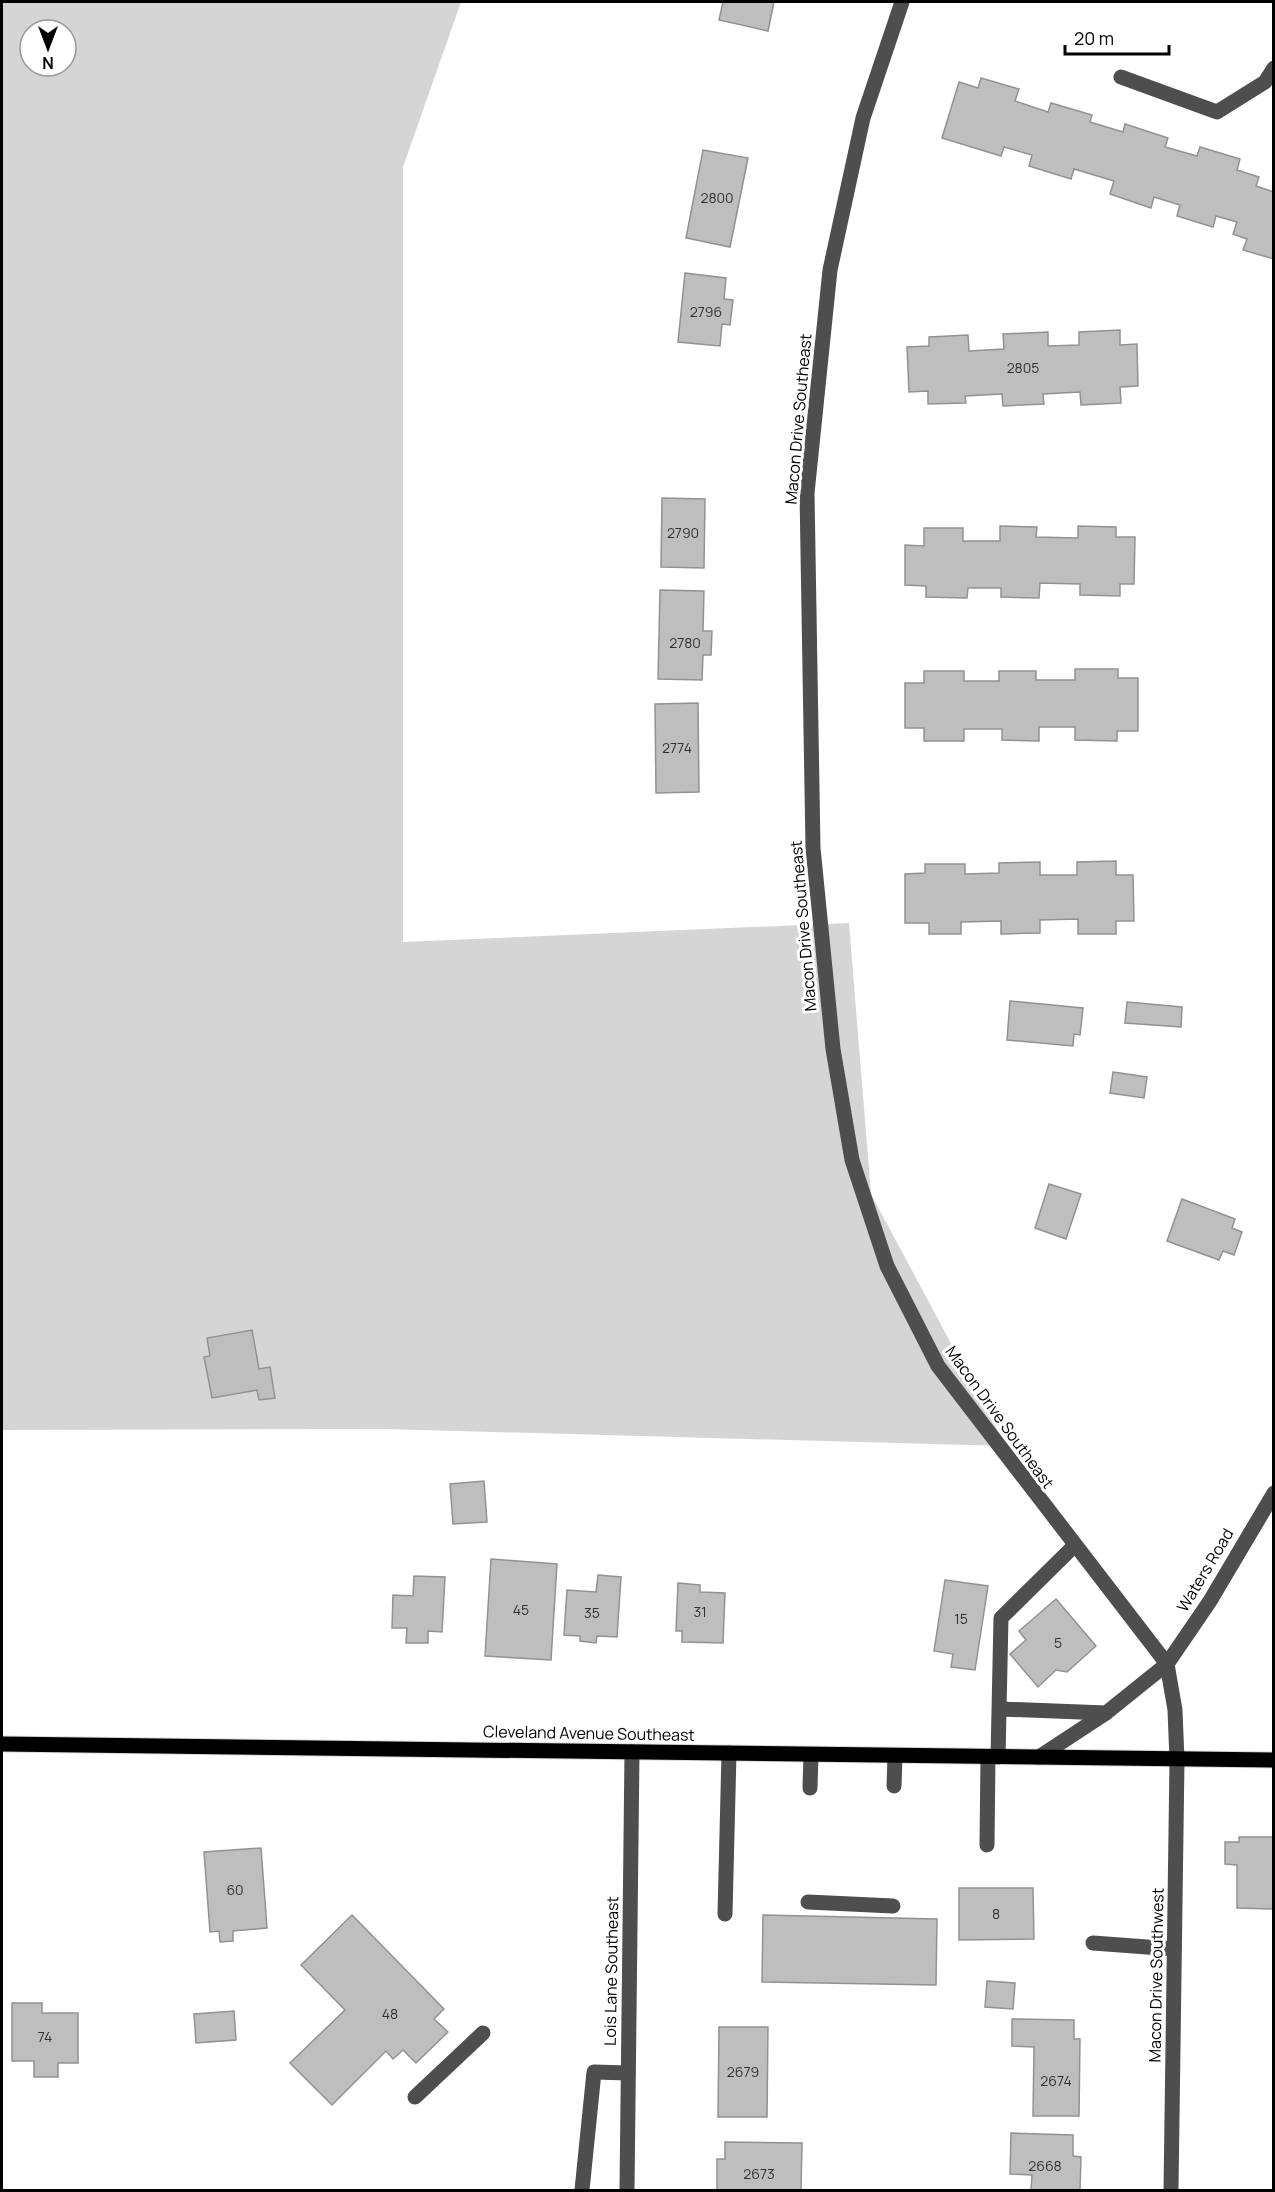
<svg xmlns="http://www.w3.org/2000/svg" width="1275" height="2192" viewBox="0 0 1275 2192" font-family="Manrope,sans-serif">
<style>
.green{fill:#d5d5d5;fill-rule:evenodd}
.building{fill:#bebebe;stroke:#929292;stroke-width:1.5}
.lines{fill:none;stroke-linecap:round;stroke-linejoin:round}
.major-casing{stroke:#dbdbdb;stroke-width:17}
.minor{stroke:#4e4e4e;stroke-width:15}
.major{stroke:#000;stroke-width:15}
.labels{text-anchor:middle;stroke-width:6;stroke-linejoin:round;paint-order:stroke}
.number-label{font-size:14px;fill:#303030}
.street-label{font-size:16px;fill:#000;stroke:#fff}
</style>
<rect width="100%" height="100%" fill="#fff"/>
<!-- green -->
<path class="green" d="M2 2H461L403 167V942L849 923 871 1194 1006 1446 385 1429 2 1430ZM30 30H66V66H30Z"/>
<!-- building -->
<g class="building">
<path d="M723 2H774L768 31 719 20Z"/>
<path d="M981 78 1019 89 1015 101 1048 112 1051 103 1092 115 1090 122 1123 132 1125 124 1168 138 1165 147 1197 156 1200 147 1240 159 1237 170 1259 177 1256 186 1274 192V259L1243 250 1247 239 1233 234 1237 222 1216 216 1213 227 1177 216 1180 205 1154 197 1151 208 1110 194 1114 181 1074 169 1071 179 1029 166 1032 155 1004 147 1001 156 942 138 959 82 978 88Z"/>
<path d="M703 150 748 158 730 247 686 238Z"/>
<path d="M685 273 726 278 724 299 733 300 730 325 722 324 720 346 678 342Z"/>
<path d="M1120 330V345L1137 344 1138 386 1120 387 1121 403 1081 405 1080 392 1043 394 1044 404 1003 406 1002 394 965 396 966 403 928 404V391L909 392 907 347 929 346V337L968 335 969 351 1004 349 1003 334 1048 332V346L1079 345V332Z"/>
<path d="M662 498 705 499 704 568 661 567Z"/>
<path d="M1000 526 1037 527 1036 537 1078 538V526L1116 527V537H1135L1134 584H1120V596L1080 595V584L1040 583 1039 598 1001 597V588H968L967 598 926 597V586L905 585V545L924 546V528H963V541H1000Z"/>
<path d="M660 590 704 591 703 631H712L711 655H703L702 680 658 679Z"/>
<path d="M1075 669H1118V678H1138V731H1117V741L1075 740V727H1039V741L1002 740V729H964V741H924V728H905V683H924V671H964V681H999V671H1036V680H1075Z"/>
<path d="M698 703 699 792 656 793 655 704Z"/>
<path d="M1116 861V875H1133L1134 921H1116V934H1078V919L1040 920V933L1001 934V921L961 922V934H929V923H905V874L925 873V864H965V874L999 873V863L1040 862V875H1077V862Z"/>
<path d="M1010 1001 1083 1008 1080 1035 1074 1034 1073 1046 1007 1040Z"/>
<path d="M1127 1002 1182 1007 1181 1027 1125 1023Z"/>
<path d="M1113 1072 1147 1077 1144 1098 1110 1093Z"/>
<path d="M1049 1184 1081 1194 1066 1239 1035 1228Z"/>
<path d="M1182 1199 1235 1219 1232 1228 1242 1232 1234 1255 1223 1251 1219 1260 1167 1241Z"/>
<path d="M252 1330 259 1369 270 1367 275 1398 259 1400 257 1390 212 1398 204 1357 210 1356 207 1338Z"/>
<path d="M484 1481 487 1522 453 1524 450 1484Z"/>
<path d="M491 1559 557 1564 551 1660 485 1656Z"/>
<path d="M598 1575 621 1577 617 1637 597 1636 596 1643 580 1641V1636L564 1635 567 1590 596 1592Z"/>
<path d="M414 1576 445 1577 442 1632 428 1631V1643H406L407 1628H392L393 1595 413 1596Z"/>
<path d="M945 1580 988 1586 975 1670 951 1667 953 1654 934 1651Z"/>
<path d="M678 1583 700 1585V1592L725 1593 723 1643 682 1642V1631H676Z"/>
<path d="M1056 1599 1096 1646 1067 1672 1056 1670 1038 1687 1010 1654 1026 1640 1019 1631Z"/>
<path d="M1239 1837H1274V1909L1237 1908V1865L1225 1864V1842H1239Z"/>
<path d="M261 1848 267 1928 233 1931V1941L220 1942 219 1931 210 1932 204 1852Z"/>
<path d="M959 1888H1033L1034 1939 959 1940Z"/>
<path d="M352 1915 444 2009 434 2019 448 2032 416 2063 403 2050 393 2059 386 2051 332 2105 290 2063 345 2010 301 1965Z"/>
<path d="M763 1915 937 1919 936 1985 762 1982Z"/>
<path d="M987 1981 1015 1983 1013 2009 985 2007Z"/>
<path d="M12 2003H42V2013H78V2063H58V2077H34V2061H12Z"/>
<path d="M234 2011 236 2040 196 2043 194 2014Z"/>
<path d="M1012 2019 1074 2020V2039H1080L1079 2116H1033L1034 2047 1012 2046Z"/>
<path d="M719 2027H768L767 2117H718Z"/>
<path d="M1011 2133 1073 2135V2156L1081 2157 1080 2190H1031L1032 2175 1010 2174Z"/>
<path d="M725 2142 802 2143 801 2190H717V2159H725Z"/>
</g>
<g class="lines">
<defs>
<path id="major" d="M2 1744 1274 1760"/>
</defs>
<!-- major casing -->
<use href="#major" class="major-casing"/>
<!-- minor -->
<g class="minor">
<path d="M902 2 863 118 830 270 807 493 813 848 833 1049 852 1160 887 1266 938 1366 1167 1664 1175 1710 1177 1760 1171 2190"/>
<path d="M1121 77 1217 112 1265 82 1274 68"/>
<path d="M1000 1709 1106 1713"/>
<path d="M998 1757 1001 1618 1074 1546"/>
<path d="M1039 1757 1106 1713 1167 1664 1210 1601 1274 1493"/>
<path d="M894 1786 895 1756"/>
<path d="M810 1788 811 1755"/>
<path d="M987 1845 988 1757"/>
<path d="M808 1902 893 1906"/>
<path d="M725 1914 729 1753"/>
<path d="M1093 1943 1174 1949"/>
<path d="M415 2097 483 2033"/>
<path d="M582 2190 594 2072 628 2073"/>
<path d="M627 2190 632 1752"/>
</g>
<!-- major -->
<use href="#major" class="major"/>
</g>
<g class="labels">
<!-- number labels -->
<g class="number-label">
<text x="717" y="203">2800</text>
<text x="706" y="317">2796</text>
<text x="1023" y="373">2805</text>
<text x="683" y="538">2790</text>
<text x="685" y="648">2780</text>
<text x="677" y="753">2774</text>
<text x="521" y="1615">45</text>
<text x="700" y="1617">31</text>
<text x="592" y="1618">35</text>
<text x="961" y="1624">15</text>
<text x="1058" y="1648">5</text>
<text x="235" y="1895">60</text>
<text x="996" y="1919">8</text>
<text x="390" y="2019">48</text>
<text x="45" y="2042">74</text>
<text x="743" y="2077">2679</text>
<text x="1056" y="2086">2674</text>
<text x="1045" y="2171">2668</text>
<text x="759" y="2179">2673</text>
</g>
<!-- street labels -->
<g class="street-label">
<text transform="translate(798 419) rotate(-85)" y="6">Macon Drive Southeast</text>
<text transform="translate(803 926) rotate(-95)" y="6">Macon Drive Southeast</text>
<text transform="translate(1000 1417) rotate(54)" y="6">Macon Drive Southeast</text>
<text transform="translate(1205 1570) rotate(-59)" y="6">Waters Road</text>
<text transform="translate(589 1733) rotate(1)" y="6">Cleveland Avenue Southeast</text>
<text transform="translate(611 1971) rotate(-89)" y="6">Lois Lane Southeast</text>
<text transform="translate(1156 1975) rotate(-89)" y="6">Macon Drive Southwest</text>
</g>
</g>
<!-- border -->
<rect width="1275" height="2192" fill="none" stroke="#000000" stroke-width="6"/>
<!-- north arrow -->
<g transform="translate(48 48) rotate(180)"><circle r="28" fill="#ffffff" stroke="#999999" stroke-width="1.5"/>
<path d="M0-4.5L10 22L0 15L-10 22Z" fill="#000000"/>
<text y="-9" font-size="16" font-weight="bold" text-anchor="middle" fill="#000000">N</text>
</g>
<!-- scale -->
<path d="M1065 45v9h104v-9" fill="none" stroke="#000000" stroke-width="3"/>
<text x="1074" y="45" font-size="18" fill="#000000" stroke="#ffffff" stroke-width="4.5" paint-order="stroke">20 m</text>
</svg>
